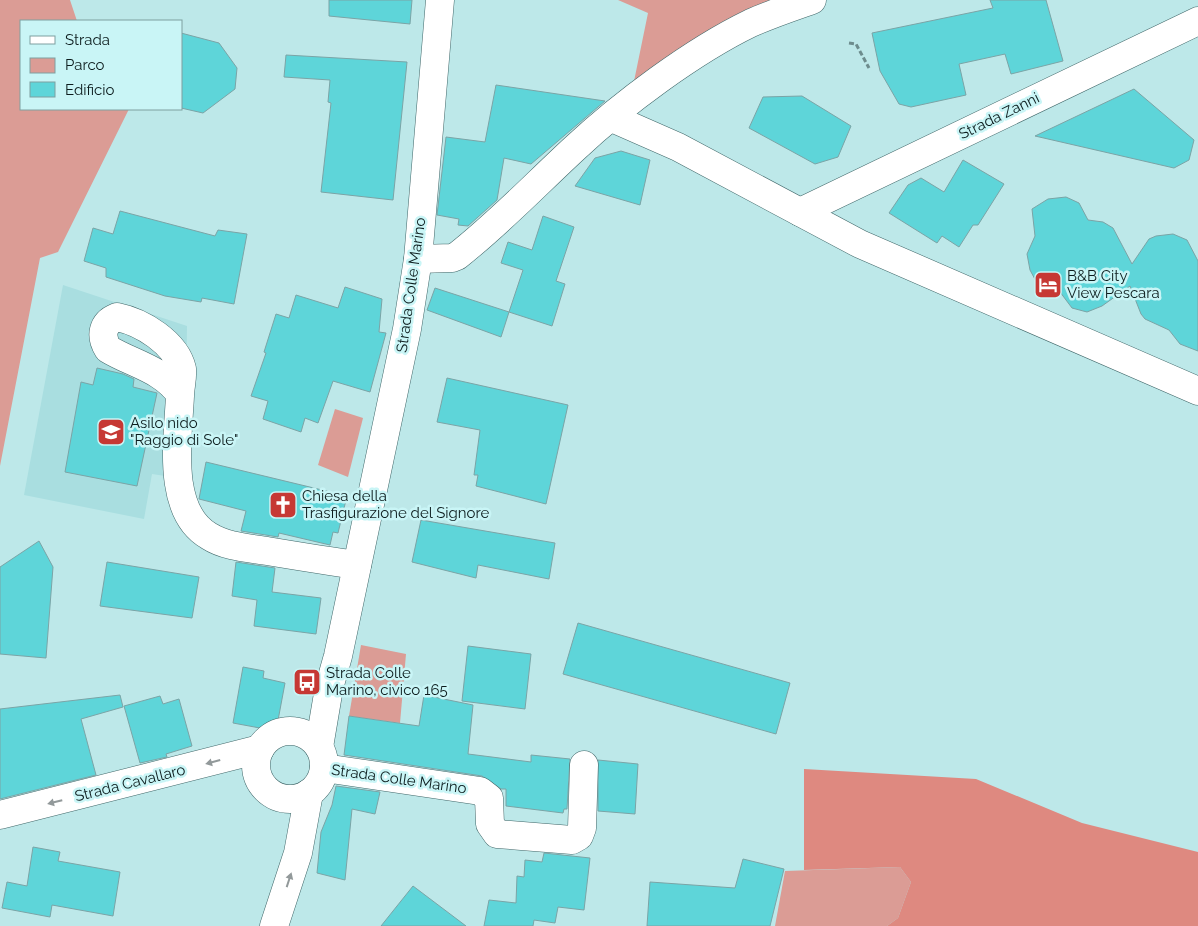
<svg xmlns="http://www.w3.org/2000/svg" width="1198" height="926" viewBox="0 0 1198 926" font-family="Raleway,sans-serif">
<style>
.built{fill:#a9dee0}
.green{fill:#db9c95}
.forest{fill:#de8980}
.building{fill:#5ed5d9;stroke:#7ba4a6}
.lines{fill:none;stroke-linecap:round;stroke-linejoin:round}
.minor-casing{stroke:#406769;stroke-width:29}
.path{stroke:#6d8c8d;stroke-width:3;stroke-dasharray:5 2.5;stroke-linecap:butt}
.minor{stroke:#fff;stroke-width:28}
.oneway{fill:#92999a}
.labels{text-anchor:middle;stroke-width:5;stroke-linejoin:round;paint-order:stroke}
.street-label{font-size:15px;fill:#0d1d1e;stroke:#c9f5f6}
.poi-label{font-size:15px;fill:#0d1d1e;stroke:#c9f5f6;text-anchor:start}
</style>
<rect width="100%" height="100%" fill="#bde8e9"/>
<!-- built -->
<path class="built" d="M63 285 187 326 185 479 152 474 144 519 24 495Z"/>
<!-- green -->
<g class="green">
<path d="M0 0H70L77 21H21V109H129L58 252 40 258 0 466Z"/>
<path d="M618 0H789L632 91 648 13Z"/>
<path d="M335 409 363 418 348 477 318 465Z"/>
<path d="M361 645 406 654 400 723 349 716Z"/>
<path d="M900 867 911 882 898 918 887 926H775L785 871Z"/>
</g>
<!-- forest -->
<path class="forest" d="M804 769 976 779 1082 823 1198 852V926H887L898 918 911 882 900 867 804 870Z"/>
<!-- building -->
<g class="building">
<path d="M329 0H412L410 24 329 16Z"/>
<path d="M990 0H1046L1063 61 1011 74 1005 54 959 64 966 95 911 107 899 104 880 71 872 33 993 8Z"/>
<path d="M181 33 219 43 237 68 235 89 203 113 181 108Z"/>
<path d="M286 55 407 62 393 200 321 192 331 103 328 102 330 80 284 77Z"/>
<path d="M496 85 605 101 531 164 504 158 497 200 468 226 458 225 459 219 437 215 446 137 485 142Z"/>
<path d="M1134 89 1194 140 1189 160 1174 168 1035 136Z"/>
<path d="M802 96 851 126 838 157 815 164 749 128 763 97Z"/>
<path d="M621 151 650 160 640 205 575 186 595 158Z"/>
<path d="M963 160 1004 184 978 225H973L959 247 942 236 937 243 889 213 908 185 921 178 944 192Z"/>
<path d="M1066 197 1079 203 1088 220 1103 222 1113 228 1132 264 1149 239 1156 236 1173 234 1187 240 1198 261V351L1180 344 1169 330 1145 319 1141 314 1130 286 1102 306 1087 312 1072 308 1060 292 1047 289 1037 283 1030 270 1027 254 1035 236 1032 209 1048 199Z"/>
<path d="M120 211 215 236 218 230 247 234 234 304 202 298 201 302 165 296 106 277V268L84 261 93 228 113 234Z"/>
<path d="M543 216 574 227 556 281 565 284 552 326 509 312 523 270 501 263 508 242 532 250Z"/>
<path d="M345 287 382 299 379 332 386 333 370 392 333 381 318 423 305 418 301 432 263 419 268 401 251 396 266 353 264 352 276 314 289 318 296 295 338 308Z"/>
<path d="M435 288 509 312 501 337 427 310Z"/>
<path d="M97 368 123 374 134 379 133 387 157 393 137 486 65 472 81 382 93 385Z"/>
<path d="M447 378 568 405 546 504 476 486 478 475H474L480 430 437 422Z"/>
<path d="M206 462 347 496 338 533 333 532 330 545 279 533 278 537 241 531 246 511 199 499Z"/>
<path d="M421 520 555 543 549 579 478 565 476 578 412 562Z"/>
<path d="M39 541 53 567 46 658 0 654V567Z"/>
<path d="M107 562 199 577 192 618 100 606Z"/>
<path d="M236 562 275 568 272 592 321 598 316 634 254 626 257 600 232 596Z"/>
<path d="M578 623 790 683 776 734 563 674Z"/>
<path d="M468 646 531 654 525 709 462 701Z"/>
<path d="M243 667 264 671 263 678 285 683 276 731 233 723Z"/>
<path d="M120 695 123 707 81 719 96 775 0 799V709Z"/>
<path d="M424 695 473 705 468 754 531 762V755L570 759 567 809H564L563 813 506 806V789H501L482 776 344 755 349 716 419 726Z"/>
<path d="M160 696 163 704 179 699 192 746 166 754 167 757 140 763 124 706Z"/>
<path d="M598 760 638 764 635 814 598 811Z"/>
<path d="M336 786 380 792 375 814 352 809 345 880 317 873 321 832 332 805Z"/>
<path d="M33 847 60 852 58 861 120 872 113 916 52 905 50 917 2 908 7 882 27 886Z"/>
<path d="M544 853 590 858 584 910 558 907 555 923 534 920 533 926H484L489 900 516 903 517 876 524 877 525 860 542 862Z"/>
<path d="M743 859 784 869 770 926H647L650 882 735 888Z"/>
<path d="M413 886 466 926H381Z"/>
</g>
<g class="lines">
<defs>
<g id="minor">
<path d="M612 118 678 147 860 244 1198 391"/>
<path d="M800 212 1198 21"/>
<path d="M418 259 452 258 457 256C499 223 536 184 575 148 622 104 693 51 751 23 771 14 792 7 812 0"/>
<path d="M180 394C162 369 133 364 108 349 100 336 102 323 117 317 142 322 176 343 182 369 183 377 180 388 180 396 178 438 166 511 209 536 226 547 249 548 267 551 297 556 327 561 357 565"/>
<circle cx="290" cy="765" r="34"/>
<path d="M319 747 329 688 338 656 407 329 418 259 440 0"/>
<path d="M324 768 480 791 489 798 490 824 497 834 572 840 579 836 582 828 584 765"/>
<path d="M0 815 260 749"/>
<path d="M274 926 298 853 309 793"/>
</g>
</defs>
<!-- minor casing -->
<use href="#minor" class="minor-casing"/>
<!-- path -->
<path class="path" d="M849 43 856 44 869 68"/>
<!-- minor -->
<use href="#minor" class="minor"/>
</g>
<!-- one-way arrows -->
<defs><path id="oneway-solid" d="M-6-.8H1V-3.2L6.5 0L1 3.2V.8H-6Z" transform="scale(1.25)"/></defs>
<g class="oneway">
<use href="#oneway-solid" transform="translate(213 762) rotate(165)"/>
<use href="#oneway-solid" transform="translate(55 802) rotate(166)"/>
<use href="#oneway-solid" transform="translate(289 880) rotate(-72)"/>
</g>
<!-- icons -->
<defs>
<symbol id="hotel-square" viewBox="-11 -11 22 22"><rect x="-9" y="-9" width="18" height="18" rx="4" fill="#c63834" stroke="#c9f5f6"/><path d="M-6-4.5h1.5V1H6V5H4.5V3h-9V5H-6ZM-4 0a1.8 1.8 0 1 1 3.6 0ZM.5 0V-2.5h3Q6-2.5 6 0Z" fill="#fff"/></symbol>
<symbol id="school-square" viewBox="-11 -11 22 22"><rect x="-9" y="-9" width="18" height="18" rx="4" fill="#c63834" stroke="#c9f5f6"/><path d="M0-5L7-2L0 1L-7-2ZM-4 1L0 2.5L4 1V4Q0 6-4 4Z" fill="#fff"/></symbol>
<symbol id="church-square" viewBox="-11 -11 22 22"><rect x="-9" y="-9" width="18" height="18" rx="4" fill="#c63834" stroke="#c9f5f6"/><path d="M-1.2-6h2.4v3.5h3.3v2.4h-3.3V6h-2.4V-.1h-3.3v-2.4h3.3Z" fill="#fff"/></symbol>
<symbol id="bus-square" viewBox="-11 -11 22 22"><rect x="-9" y="-9" width="18" height="18" rx="4" fill="#c63834" stroke="#c9f5f6"/><path d="M-5-6H5V4H4V6H2V4H-2V6H-4V4H-5ZM-3.5-4V0h7V-4ZM-3.5 1.2v1.5H-2V1.2ZM2 1.2v1.5H3.5V1.2Z" fill="#fff"/></symbol>
</defs>
<g fill-rule="evenodd">
<use href="#hotel-square" x="1032" y="269" width="32" height="32"/>
<use href="#school-square" x="95" y="416" width="32" height="32"/>
<use href="#church-square" x="267" y="489" width="32" height="32"/>
<use href="#bus-square" x="291" y="666" width="32" height="32"/>
</g>
<g class="labels">
<!-- street labels -->
<g class="street-label">
<text transform="translate(999 116) rotate(-26)" y="5">Strada Zanni</text>
<text transform="translate(411 285) rotate(-82)" y="5">Strada Colle Marino</text>
<text transform="translate(399 779) rotate(8)" y="5">Strada Colle Marino</text>
<text transform="translate(130 783) rotate(-14)" y="5">Strada Cavallaro</text>
</g>
<!-- poi labels -->
<g class="poi-label">
<text x="1067" y="281">B&amp;B City<tspan x="1067" dy="17">View Pescara</tspan></text>
<text x="130" y="428">Asilo nido<tspan x="130" dy="17">"Raggio di Sole"</tspan></text>
<text x="302" y="501">Chiesa della<tspan x="302" dy="17">Trasfigurazione del Signore</tspan></text>
<text x="326" y="678">Strada Colle<tspan x="326" dy="17">Marino, civico 165</tspan></text>
</g>
</g>
<!-- legend -->
<rect x="20" y="20" width="162" height="90" fill="#c9f5f6" stroke="#7e9fa0"/>
<rect x="30" y="36" width="25" height="8" fill="#ffffff" stroke="#7e9fa0"/>
<text x="65" y="45" font-size="15" fill="#0d1d1e">Strada</text>
<rect x="30" y="58" width="25" height="15" fill="#db9c95" stroke="#7e9fa0"/>
<text x="65" y="70" font-size="15" fill="#0d1d1e">Parco</text>
<rect x="30" y="82" width="25" height="15" fill="#5ed5d9" stroke="#7e9fa0"/>
<text x="65" y="95" font-size="15" fill="#0d1d1e">Edificio</text>
</svg>
